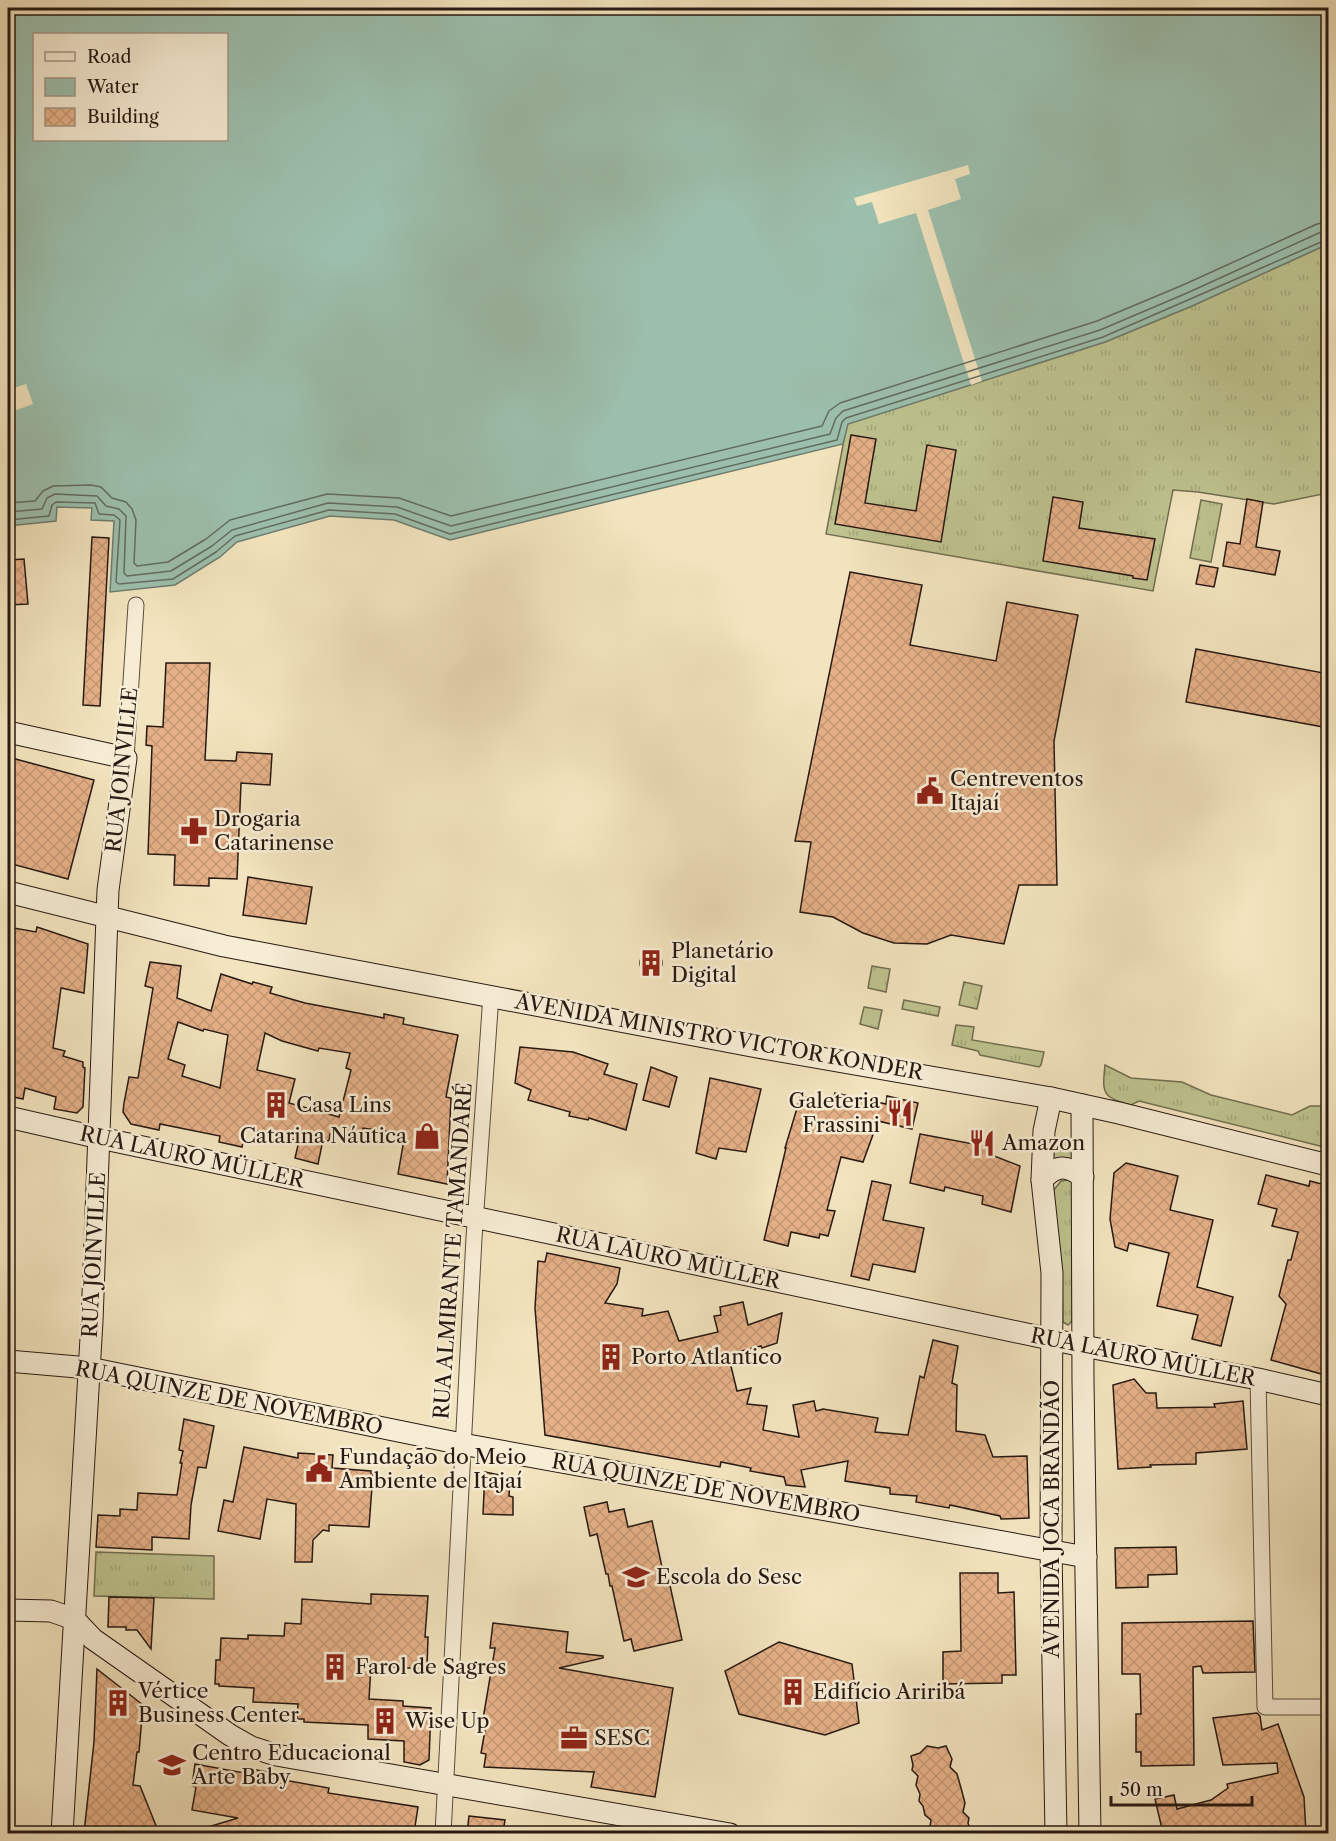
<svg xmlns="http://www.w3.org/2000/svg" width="1336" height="1841" viewBox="0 0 1336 1841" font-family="'Libre Caslon Text',serif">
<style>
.grass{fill:url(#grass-tufts);stroke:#726e50;stroke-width:1.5}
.water{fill:#9cbfad;stroke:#6d7d6f;stroke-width:1.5;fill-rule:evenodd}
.pier{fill:#f2e4be}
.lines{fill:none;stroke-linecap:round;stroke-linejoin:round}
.shore{stroke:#626c60;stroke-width:1.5}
.building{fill:url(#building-cross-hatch);stroke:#271912;stroke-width:1.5;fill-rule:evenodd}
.street-casing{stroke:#5a4c3d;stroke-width:17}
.secondary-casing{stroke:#271912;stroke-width:23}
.street{stroke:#f7edd5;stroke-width:15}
.secondary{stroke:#f7edd5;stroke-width:21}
.labels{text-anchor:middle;stroke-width:5;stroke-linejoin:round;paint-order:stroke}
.street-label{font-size:21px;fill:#271912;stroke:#f7edd5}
.poi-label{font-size:21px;fill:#271912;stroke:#f7edd5;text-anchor:start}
</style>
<defs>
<pattern id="grass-tufts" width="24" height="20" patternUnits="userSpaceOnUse" patternTransform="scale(1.5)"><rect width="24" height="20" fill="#bec38f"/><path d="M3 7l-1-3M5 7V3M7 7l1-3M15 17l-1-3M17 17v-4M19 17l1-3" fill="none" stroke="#a3a77a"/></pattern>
<pattern id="building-cross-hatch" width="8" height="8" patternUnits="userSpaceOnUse" patternTransform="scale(1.5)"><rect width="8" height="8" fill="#e6b188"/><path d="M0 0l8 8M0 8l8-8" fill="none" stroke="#c59874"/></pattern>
</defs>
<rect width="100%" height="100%" fill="#f2e4be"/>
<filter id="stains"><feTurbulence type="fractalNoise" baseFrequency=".00333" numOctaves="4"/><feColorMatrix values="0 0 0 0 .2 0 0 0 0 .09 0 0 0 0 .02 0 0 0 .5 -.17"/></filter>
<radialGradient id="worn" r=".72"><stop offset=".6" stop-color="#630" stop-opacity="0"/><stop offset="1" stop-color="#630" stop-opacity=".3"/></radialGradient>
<!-- grass -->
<g class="grass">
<path d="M1328 244V493L1274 504 1198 492 1173 490 1153 591 826 534 847 424 1105 342 1192 306Z"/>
<path d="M1201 500 1222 504 1211 562 1190 558Z"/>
<path d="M872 966 890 969 886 992 868 988Z"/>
<path d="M964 982 982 986 977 1009 959 1005Z"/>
<path d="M904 1000 940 1007 938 1016 902 1009Z"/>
<path d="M864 1007 882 1010 878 1029 860 1024Z"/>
<path d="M956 1025 974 1027 972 1040 1044 1052 1041 1065 1039 1067 980 1055 978 1051 952 1045Z"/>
<path d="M1105 1065 1131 1078 1182 1082 1211 1095 1292 1115 1310 1106H1328V1148L1139 1101 1131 1105C1102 1097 1102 1094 1105 1065Z"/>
<path d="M1073 1139 1076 1165H1052L1056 1140Z"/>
<path d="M1068 1180 1072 1181 1078 1194 1072 1273V1321L1068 1325 1063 1322 1062 1275 1053 1191 1061 1181Z"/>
<path d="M96 1552 214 1556V1599L94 1596Z"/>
</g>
<!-- water -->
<path class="water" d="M8 8H1328V244L1192 306 1105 342 848 424 843 444 450 540 394 520 330 516 237 542 220 557 175 585 110 592 114 521 91 520 92 508 57 507 56 521 8 526ZM34 34H226V140H34Z"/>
<!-- pier -->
<g class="pier">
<path d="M968 165 970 174 955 179 961 199 928 210 982 381 971 385 916 213 879 224 872 202 857 206 854 198Z"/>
<path d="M26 384 33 404 8 413V390Z"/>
</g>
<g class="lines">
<!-- shore -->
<g class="shore">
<path d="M8 503 35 501 43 491 53 486 91 485 101 487 112 498 126 502 132 509 136 520 134 563 137 566 168 562 206 539 230 520 327 494 399 498 451 516 822 426 829 411 840 403 1097 321 1183 285 1317 224 1328 222"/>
<path d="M8 512 42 509 47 498 55 494 97 496 106 506 119 509 126 516 124 573 127 576 171 571 212 546 232 530 328 503 397 507 451 526 830 434 836 418 843 411 1100 330 1187 293 1321 232 1328 231"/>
<path d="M8 520 49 516 52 505 56 502 95 503 99 514 114 515 120 520 116 582 119 584 173 579 216 552 235 536 329 510 395 514 450 534 837 440 842 422 846 418 1103 337 1328 239"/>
</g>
</g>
<!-- building -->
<g class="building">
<path d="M851 435 876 439 865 503 916 511 927 445 956 450 941 542 835 524Z"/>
<path d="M1053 497 1083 502 1079 528 1155 539 1147 580 1133 578V576L1043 561Z"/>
<path d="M1247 499 1263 502 1256 547 1280 551 1275 575 1223 566 1227 542 1240 544Z"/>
<path d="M92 537 109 538 100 706 83 705Z"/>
<path d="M24 559 28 604 8 605V560Z"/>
<path d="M1200 565 1218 568 1214 587 1196 584Z"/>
<path d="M850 572 922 585 910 645 996 661 1007 602 1078 615 1054 741 1057 885H1019L1004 944 951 935 927 944 894 943 863 933 833 917 800 912 811 842 795 841Z"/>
<path d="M1196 649 1329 674V728L1186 702Z"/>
<path d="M166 663H210L205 760 236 761 237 752 272 754 270 785 241 783 237 879 209 878V886L174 885 175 855 148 854 152 746 146 745 147 726 163 727Z"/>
<path d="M8 757 94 780 68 879 8 863Z"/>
<path d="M248 877 312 887 306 924 243 915Z"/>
<path d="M8 927 36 932 37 927 88 944 84 993 61 988 53 1048 65 1051 63 1056 83 1062V1067L85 1068 83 1107 77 1113 54 1109 56 1097 25 1088 23 1099 8 1096Z"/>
<circle cx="651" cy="963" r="11"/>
<path d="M150 962 181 966 177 998 211 1011 221 974 252 984 253 982 272 987 270 993 305 1003 384 1018V1014L404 1018 403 1024 458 1035 446 1097 451 1098 447 1184 398 1174 405 1134 363 1128 360 1140 330 1134 329 1141 323 1140 318 1164 295 1158 299 1141 246 1128 242 1147 219 1142 220 1136 160 1124 159 1130 131 1124 123 1112 124 1103 129 1077 138 1078 153 988 145 986ZM178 1022 203 1031 204 1029 228 1035 220 1088 182 1076 185 1065 168 1059ZM265 1033 282 1041 318 1051 319 1048 350 1053 346 1068 351 1070 339 1117 289 1103 295 1079 257 1070Z"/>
<path d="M520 1047 573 1052 608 1064 604 1074 637 1084 626 1130 589 1118 588 1120 569 1116 570 1112 528 1100 531 1090 515 1083Z"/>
<path d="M651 1067 677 1077 669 1107 643 1100Z"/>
<path d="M710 1078 761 1089 746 1152 719 1148 716 1159 696 1153Z"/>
<path d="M835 1093 886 1104 887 1096 918 1103 912 1129 878 1121 863 1162 841 1157 827 1210 835 1211 828 1236 820 1234 819 1238 791 1232 788 1246 764 1240 786 1148H785L801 1095 831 1106Z"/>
<path d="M920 1134 973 1144 975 1134 993 1138 989 1154 1020 1166 1011 1212 982 1204 983 1196 945 1187 944 1191 910 1183Z"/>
<path d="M1126 1163 1178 1176 1170 1210 1213 1220 1197 1287 1233 1297 1221 1346 1192 1339 1198 1315 1157 1306 1169 1253 1129 1243 1127 1251 1115 1247 1110 1219 1114 1173Z"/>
<path d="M1266 1175 1309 1186 1310 1181 1329 1186V1362L1325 1375 1271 1360 1286 1304 1279 1296 1288 1260H1291L1298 1232 1272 1226 1277 1209 1258 1204Z"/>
<path d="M872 1181 891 1185 883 1220 924 1228 915 1272 873 1264 869 1280 851 1276Z"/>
<path d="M547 1253 620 1268 617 1284 605 1303 643 1309 642 1316 668 1311 679 1341 718 1332 714 1316 721 1315 720 1307 743 1302 748 1325 782 1313 777 1343 762 1348 761 1346 730 1354 731 1358H729L737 1391 751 1388 747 1404 767 1406 763 1430 799 1437 793 1405 814 1401 816 1411 823 1409 878 1418 875 1432 908 1435 920 1376 924 1378 933 1340 958 1346 952 1383 957 1385 956 1431 985 1435 993 1457 1027 1456 1029 1518 1001 1519 1000 1516 950 1505 949 1508 916 1502 917 1496 890 1494V1488L845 1481 848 1461 801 1470 805 1487 786 1485 784 1477 750 1471 751 1468 721 1462 720 1467 545 1435 535 1308 538 1261 545 1262Z"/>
<path d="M1134 1379 1146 1393H1156L1157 1408 1215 1407 1214 1404 1243 1401 1247 1449 1196 1453V1464L1150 1465 1151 1467 1118 1469 1113 1385Z"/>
<path d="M184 1419 214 1426 206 1468 198 1467 191 1505 189 1539 152 1537V1550L96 1547 98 1515 120 1516V1509L137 1510 138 1493 177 1495 182 1463H180L183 1451 179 1450Z"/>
<path d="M244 1447 298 1458V1453L333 1455 332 1468 371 1471V1473H373L369 1527 329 1525V1531L323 1530 313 1540 312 1562H295L296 1504 267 1499 260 1539 218 1531 224 1500 233 1502Z"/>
<path d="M485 1472 500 1475V1478L510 1480 509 1496 513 1497V1515L483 1514Z"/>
<path d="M607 1502 609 1512 624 1509 628 1527 652 1521 665 1581H669L682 1640 634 1651 631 1639 624 1641 612 1586H610L608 1574H606L597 1534 590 1536 584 1507Z"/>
<path d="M1176 1547 1177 1574 1148 1575V1587L1116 1588 1115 1548Z"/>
<path d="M960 1573H998V1593L1014 1592 1016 1675H1002V1683L943 1684V1652L961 1651Z"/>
<path d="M371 1594 428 1596 425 1637H428L427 1669 371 1666 369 1699 403 1701V1706L431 1708 429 1760 420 1765 404 1762V1741L368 1739V1725L304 1722V1719H297L298 1704 253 1702 254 1688 219 1686V1684H215L216 1660H220L221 1638 248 1639V1635L284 1636 285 1623 301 1624 302 1599 371 1604Z"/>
<path d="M109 1597 154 1598 151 1649 137 1630H126V1627H108Z"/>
<path d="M1253 1621 1255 1672 1203 1673 1201 1666 1193 1667 1194 1765 1141 1766V1752H1136V1714H1141L1140 1674H1122V1623Z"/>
<path d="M493 1623 568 1632 566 1652 603 1656V1658L559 1668 673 1688 655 1797 591 1787 594 1772 484 1767 486 1754 481 1753 487 1719H483L495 1648H490Z"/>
<path d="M779 1642 852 1664 859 1723 825 1735 739 1714 725 1671Z"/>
<path d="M97 1669 143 1705 139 1752H137L133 1785 140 1786 159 1833H84L94 1742Z"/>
<path d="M1257 1713 1260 1716 1262 1730 1278 1724 1304 1797 1306 1833H1163L1155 1799 1174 1795 1177 1809 1211 1800 1228 1788 1227 1784 1278 1773 1277 1763 1223 1765 1213 1718Z"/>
<path d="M927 1746 938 1748 946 1746 952 1759 950 1767 957 1774 961 1788 965 1803 963 1812 969 1818 968 1823 971 1833H929L931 1820 925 1815 923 1806 919 1801 920 1794 916 1785 918 1776 912 1770 913 1765 911 1756 920 1753Z"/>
<path d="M195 1764 244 1773 245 1768 268 1772 267 1777 329 1788 328 1793 418 1807 414 1833H199L198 1830 238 1818 192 1810 196 1787 192 1786Z"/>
<path d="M469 1816 505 1820 503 1833H467Z"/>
</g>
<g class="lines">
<defs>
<g id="street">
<path d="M126 758 136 605"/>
<path d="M1258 1379 1265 1707H1328"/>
<path d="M443 1834 474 1238 491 995"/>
</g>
<g id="secondary">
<path d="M8 732 126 758 108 890 92 1321 62 1834"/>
<path d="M8 892 224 946 757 1047 1051 1098 1119 1113 1328 1165"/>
<path d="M1051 1098 1044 1131 1042 1180 1052 1273 1051 1551 1056 1834"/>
<path d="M1082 1105 1083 1381 1090 1834"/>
<path d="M8 1117 100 1138 1083 1346 1258 1379 1328 1395"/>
<path d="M1042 1180C1056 1165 1066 1164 1083 1177"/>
<path d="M8 1361 89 1368 462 1444 1086 1557"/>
<path d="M8 1610 51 1611 74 1619 93 1639 230 1735 251 1747 276 1755 730 1834"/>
</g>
</defs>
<!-- street casing -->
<use href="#street" class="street-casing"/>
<!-- secondary casing -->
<use href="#secondary" class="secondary-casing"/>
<!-- street -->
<use href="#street" class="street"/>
<!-- secondary -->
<use href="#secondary" class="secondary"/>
</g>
<!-- icons -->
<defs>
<symbol id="civic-bare" viewBox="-9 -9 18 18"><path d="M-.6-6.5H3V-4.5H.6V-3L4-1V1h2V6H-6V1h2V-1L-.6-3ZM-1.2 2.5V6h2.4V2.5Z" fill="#8f2418" stroke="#f7edd5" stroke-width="2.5" paint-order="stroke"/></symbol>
<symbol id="pharmacy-bare" viewBox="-9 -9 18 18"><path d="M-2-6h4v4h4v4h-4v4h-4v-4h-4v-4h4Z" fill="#8f2418" stroke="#f7edd5" stroke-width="2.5" paint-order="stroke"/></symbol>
<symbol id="building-bare" viewBox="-9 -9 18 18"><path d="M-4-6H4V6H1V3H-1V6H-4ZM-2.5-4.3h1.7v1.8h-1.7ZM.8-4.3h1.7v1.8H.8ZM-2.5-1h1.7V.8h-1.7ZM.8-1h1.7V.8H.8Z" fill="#8f2418" stroke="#f7edd5" stroke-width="2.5" paint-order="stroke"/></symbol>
<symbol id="restaurant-bare" viewBox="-9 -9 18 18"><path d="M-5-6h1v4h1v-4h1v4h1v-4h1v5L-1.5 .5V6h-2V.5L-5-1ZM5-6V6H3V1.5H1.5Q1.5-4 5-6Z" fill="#8f2418" stroke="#f7edd5" stroke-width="2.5" paint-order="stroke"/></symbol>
<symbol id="shop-bare" viewBox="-9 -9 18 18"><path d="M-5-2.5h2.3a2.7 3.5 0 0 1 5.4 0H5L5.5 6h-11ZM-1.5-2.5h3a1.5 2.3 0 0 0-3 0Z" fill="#8f2418" stroke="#f7edd5" stroke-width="2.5" paint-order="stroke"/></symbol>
<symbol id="school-bare" viewBox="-9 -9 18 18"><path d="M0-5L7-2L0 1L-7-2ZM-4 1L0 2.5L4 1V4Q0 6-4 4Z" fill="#8f2418" stroke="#f7edd5" stroke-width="2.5" paint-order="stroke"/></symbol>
<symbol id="office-bare" viewBox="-9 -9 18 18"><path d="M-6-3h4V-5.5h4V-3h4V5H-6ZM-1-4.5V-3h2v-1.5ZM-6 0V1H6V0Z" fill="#8f2418" stroke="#f7edd5" stroke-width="2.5" paint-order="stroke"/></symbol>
</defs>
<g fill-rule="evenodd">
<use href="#civic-bare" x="911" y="772" width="38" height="38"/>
<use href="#pharmacy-bare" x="175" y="812" width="38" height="38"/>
<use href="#building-bare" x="632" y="944" width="38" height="38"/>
<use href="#building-bare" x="257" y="1086" width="38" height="38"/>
<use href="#restaurant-bare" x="881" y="1094" width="38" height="38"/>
<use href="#shop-bare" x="408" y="1117" width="38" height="38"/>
<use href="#restaurant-bare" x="963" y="1124" width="38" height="38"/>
<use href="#building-bare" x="592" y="1338" width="38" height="38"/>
<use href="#civic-bare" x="300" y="1450" width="38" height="38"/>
<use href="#school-bare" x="617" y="1558" width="38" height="38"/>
<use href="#building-bare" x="316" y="1648" width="38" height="38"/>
<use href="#building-bare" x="774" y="1673" width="38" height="38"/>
<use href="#building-bare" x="99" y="1684" width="38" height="38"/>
<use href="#building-bare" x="366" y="1702" width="38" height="38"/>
<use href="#office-bare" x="555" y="1719" width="38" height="38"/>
<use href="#school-bare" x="153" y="1746" width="38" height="38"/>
</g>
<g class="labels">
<!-- street labels -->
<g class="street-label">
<text transform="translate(122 770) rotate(-84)" y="7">RUA JOINVILLE</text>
<text transform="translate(719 1037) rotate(10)" y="7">AVENIDA MINISTRO VICTOR KONDER</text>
<text transform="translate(192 1157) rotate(12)" y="7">RUA LAURO MÜLLER</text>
<text transform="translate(453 1251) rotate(-86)" y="7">RUA ALMIRANTE TAMANDARÉ</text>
<text transform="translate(94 1255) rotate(-87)" y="7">RUA JOINVILLE</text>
<text transform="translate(668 1258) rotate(12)" y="7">RUA LAURO MÜLLER</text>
<text transform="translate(1143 1357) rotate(11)" y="7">RUA LAURO MÜLLER</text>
<text transform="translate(229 1398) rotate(11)" y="7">RUA QUINZE DE NOVEMBRO</text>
<text transform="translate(706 1488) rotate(10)" y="7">RUA QUINZE DE NOVEMBRO</text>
<text transform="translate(1052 1519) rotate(-90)" y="7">AVENIDA JOCA BRANDÃO</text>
</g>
<!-- poi labels -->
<g class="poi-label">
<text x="950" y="786">Centreventos<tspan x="950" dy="24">Itajaí</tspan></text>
<text x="214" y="826">Drogaria<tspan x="214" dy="24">Catarinense</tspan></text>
<text x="671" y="958">Planetário<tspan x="671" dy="24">Digital</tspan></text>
<text x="880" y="1108" text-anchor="end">Galeteria<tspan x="880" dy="24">Frassini</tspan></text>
<text x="296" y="1112">Casa Lins</text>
<text x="407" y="1143" text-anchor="end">Catarina Náutica</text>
<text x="1002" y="1150">Amazon</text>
<text x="631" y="1364">Porto Atlantico</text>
<text x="339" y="1464">Fundação do Meio<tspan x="339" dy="24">Ambiente de Itajaí</tspan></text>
<text x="656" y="1584">Escola do Sesc</text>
<text x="355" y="1674">Farol de Sagres</text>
<text x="138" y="1698">Vértice<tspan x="138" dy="24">Business Center</tspan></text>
<text x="813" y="1699">Edifício Ariribá</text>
<text x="405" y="1728">Wise Up</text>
<text x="594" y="1745">SESC</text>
<text x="192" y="1760">Centro Educacional<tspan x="192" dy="24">Arte Baby</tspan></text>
</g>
</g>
<!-- margin -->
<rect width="1336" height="1841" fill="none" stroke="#f2e4be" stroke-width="30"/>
<rect x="9" y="9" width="1318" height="1823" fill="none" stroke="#271912" stroke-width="3"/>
<rect x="15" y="15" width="1306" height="1811" fill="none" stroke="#271912" stroke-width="1.5"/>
<!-- legend -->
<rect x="33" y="33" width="195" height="108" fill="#f7edd5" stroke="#a49887" stroke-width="1.5"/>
<rect x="45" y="52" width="30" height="9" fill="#f7edd5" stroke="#a49887" stroke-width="1.5"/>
<text x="87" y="63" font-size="18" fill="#271912">Road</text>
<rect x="45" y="78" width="30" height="18" fill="#9cbfad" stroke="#a49887" stroke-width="1.5"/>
<text x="87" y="93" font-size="18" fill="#271912">Water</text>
<rect x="45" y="108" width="30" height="18" fill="url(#building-cross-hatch)" stroke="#a49887" stroke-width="1.5"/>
<text x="87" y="123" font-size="18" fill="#271912">Building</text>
<!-- scale -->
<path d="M1111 1796v9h141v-9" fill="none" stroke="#271912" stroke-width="3"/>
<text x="1120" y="1796" font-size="18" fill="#271912" stroke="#f7edd5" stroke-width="4.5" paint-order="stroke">50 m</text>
<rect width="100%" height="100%" filter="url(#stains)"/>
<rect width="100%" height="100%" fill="url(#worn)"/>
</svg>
